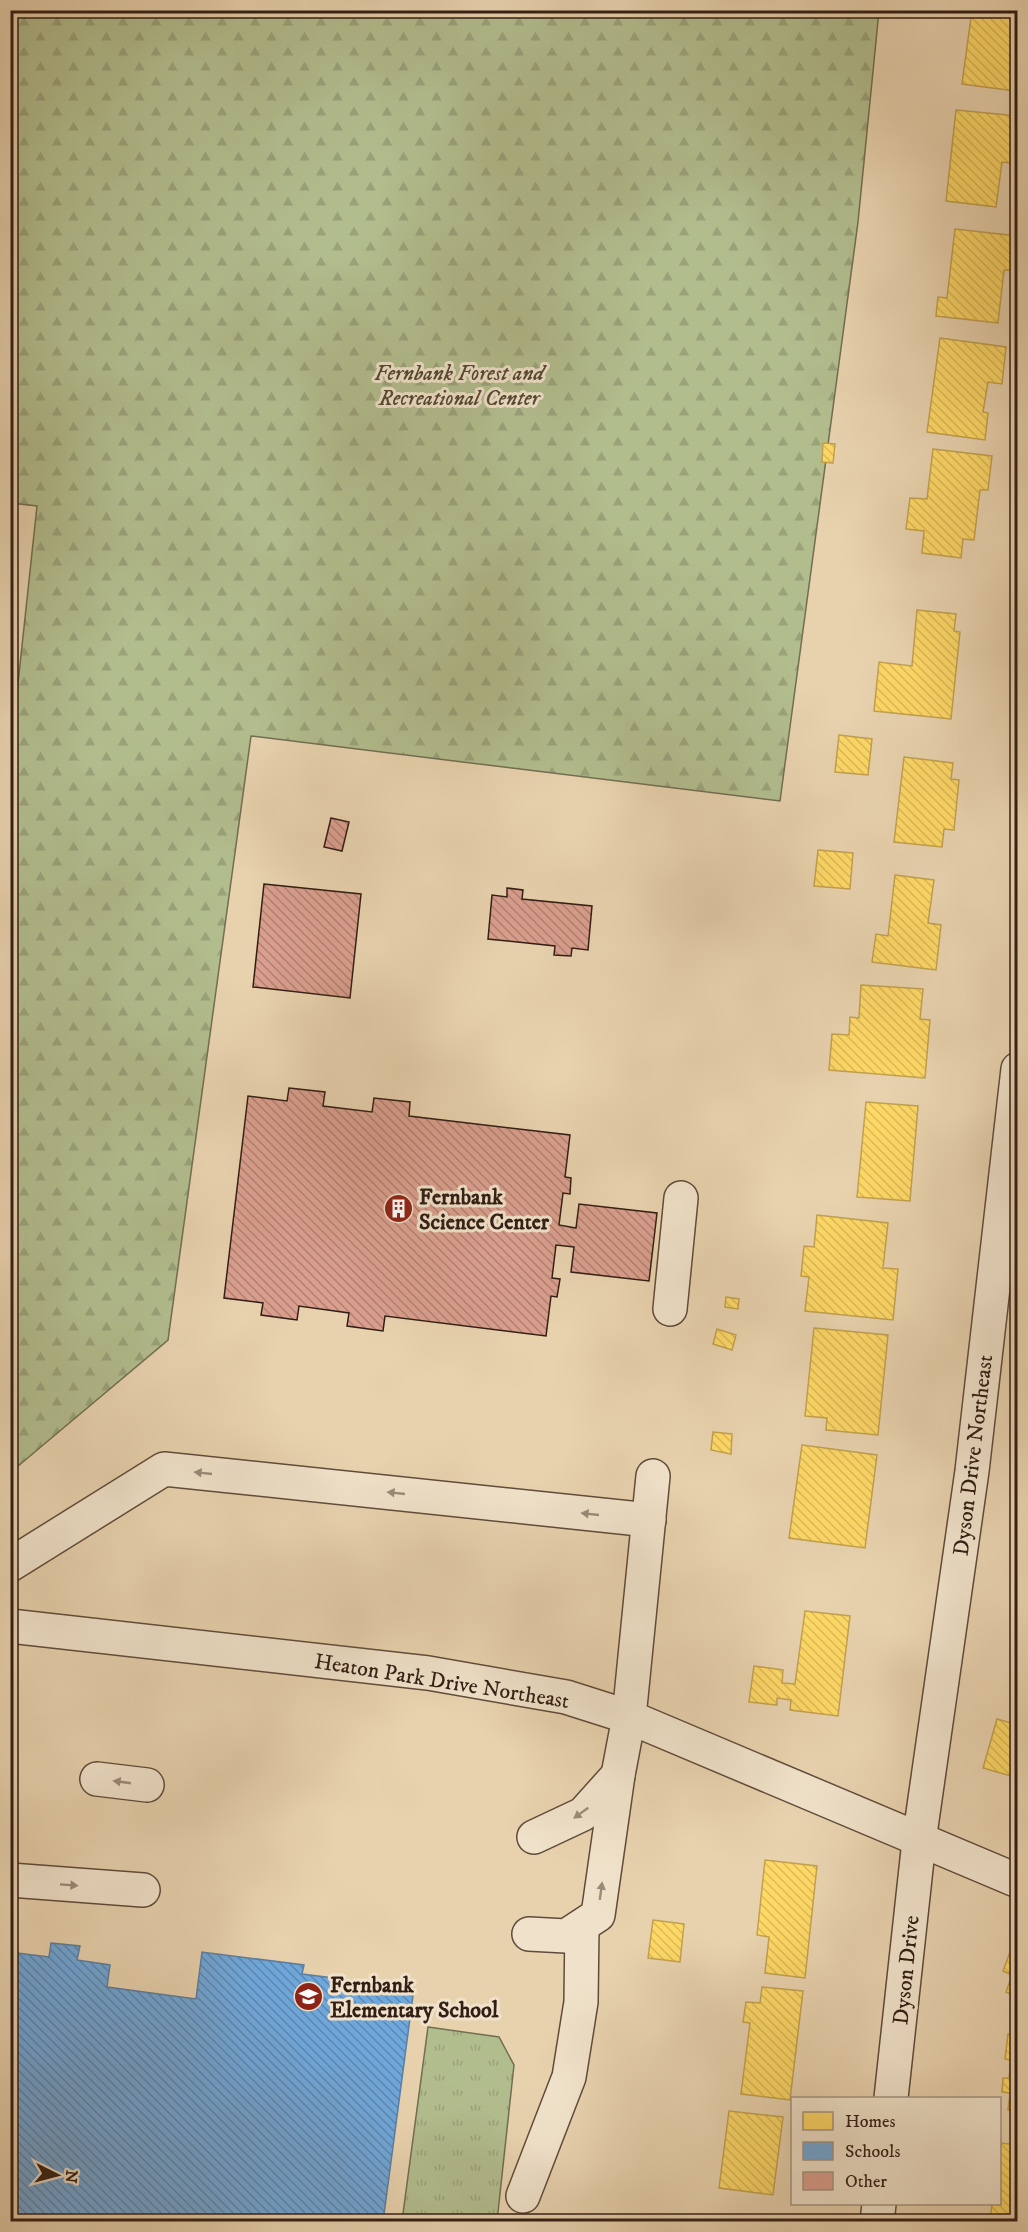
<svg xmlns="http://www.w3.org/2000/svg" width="1028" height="2232" viewBox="0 0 1028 2232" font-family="'IM FELL DW Pica',serif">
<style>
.grass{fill:url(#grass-tufts);stroke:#726e52;stroke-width:1.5}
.forest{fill:url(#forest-firs);stroke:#726e52;stroke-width:1.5}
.homes{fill:url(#homes-back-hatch);stroke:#c2a14e;stroke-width:1.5}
.schools{fill:url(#schools-back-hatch);stroke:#5d7fa0;stroke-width:1.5}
.building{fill:url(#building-back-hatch);stroke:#331e15;stroke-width:1.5}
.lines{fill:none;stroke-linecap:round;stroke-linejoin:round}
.minor-casing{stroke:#604b3b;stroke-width:36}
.minor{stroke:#f0e2ca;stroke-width:33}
.oneway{fill:#9b8a79}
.labels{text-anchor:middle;stroke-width:6;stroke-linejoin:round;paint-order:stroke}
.park-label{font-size:22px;font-style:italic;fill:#534633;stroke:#f0e2ca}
.poi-label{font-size:22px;font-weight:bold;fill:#331e15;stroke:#f0e2ca;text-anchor:start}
.street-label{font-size:22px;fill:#331e15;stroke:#f0e2ca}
</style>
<defs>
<pattern id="grass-tufts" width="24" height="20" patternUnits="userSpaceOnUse" patternTransform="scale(1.5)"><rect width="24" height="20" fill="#b2bd8e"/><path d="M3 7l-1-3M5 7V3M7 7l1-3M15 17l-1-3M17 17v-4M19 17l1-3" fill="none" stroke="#9aa27a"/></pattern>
<pattern id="forest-firs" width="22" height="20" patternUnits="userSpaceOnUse" patternTransform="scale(1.5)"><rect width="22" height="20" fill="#b2bd8e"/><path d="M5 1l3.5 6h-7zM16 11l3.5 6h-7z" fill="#9aa27a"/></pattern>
<pattern id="homes-back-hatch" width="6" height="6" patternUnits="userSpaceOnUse" patternTransform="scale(1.5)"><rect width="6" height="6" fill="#ffd966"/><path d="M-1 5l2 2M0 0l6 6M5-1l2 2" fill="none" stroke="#dbba58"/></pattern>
<pattern id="schools-back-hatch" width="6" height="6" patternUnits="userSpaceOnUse" patternTransform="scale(1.5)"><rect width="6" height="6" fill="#6fa8dc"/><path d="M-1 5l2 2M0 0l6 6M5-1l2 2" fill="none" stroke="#5c88b1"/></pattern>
<pattern id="building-back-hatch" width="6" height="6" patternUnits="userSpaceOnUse" patternTransform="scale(1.5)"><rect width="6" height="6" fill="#da9f8e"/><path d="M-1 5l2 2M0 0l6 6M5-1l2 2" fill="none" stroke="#b18173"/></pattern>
</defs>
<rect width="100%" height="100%" fill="#e8d2ae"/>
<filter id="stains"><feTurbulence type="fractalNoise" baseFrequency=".00333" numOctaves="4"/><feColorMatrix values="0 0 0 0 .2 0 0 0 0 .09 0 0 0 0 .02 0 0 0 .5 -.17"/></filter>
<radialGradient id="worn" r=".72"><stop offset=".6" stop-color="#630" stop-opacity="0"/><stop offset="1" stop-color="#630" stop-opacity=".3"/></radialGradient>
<!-- grass -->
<path class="grass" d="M428 2027 499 2037 514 2065 497 2221H402Z"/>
<!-- forest -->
<path class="forest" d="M11 11H879L858 222 780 801 251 736 168 1340 11 1472 10 758 37 506 11 503Z"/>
<!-- homes -->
<g class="homes">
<path d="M972 10H1018V69L1015 91 962 84Z"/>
<path d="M956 110 1018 116V164L1002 162 996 207 946 201Z"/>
<path d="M955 229 1017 236 1014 271 1004 270 998 323 936 316 938 297 947 298Z"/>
<path d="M940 338 1006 347 1002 384 988 382 983 412 988 413 985 440 927 432Z"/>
<path d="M823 443 835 444 833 463 822 462Z"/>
<path d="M933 449 992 456 988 490H980L974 540 963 539 961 558 922 553 924 531 906 529 910 498 927 499Z"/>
<path d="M917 610 956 614 954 631 960 632 951 719 874 711 879 662 912 666Z"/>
<path d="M839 735 872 739 868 775 835 772Z"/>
<path d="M904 757 953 763 951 779 959 780 954 830 944 829 942 847 894 842Z"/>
<path d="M818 850 853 853 850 889 814 886Z"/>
<path d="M895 875 934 880 928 923 941 925 936 970 872 962 876 934 888 936Z"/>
<path d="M861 985 923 989 920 1019 930 1020 925 1078 829 1070 832 1034 849 1035 850 1017 859 1018Z"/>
<path d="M866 1102 918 1106 910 1201 857 1197Z"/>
<path d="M817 1215 888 1223 883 1268 898 1269 893 1320 805 1311 809 1277 801 1276 804 1246 814 1247Z"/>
<path d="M726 1297 739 1299 738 1309 725 1307Z"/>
<path d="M814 1328 888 1335 878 1435 826 1430 827 1418 805 1416Z"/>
<path d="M717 1329 736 1335 732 1350 713 1344Z"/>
<path d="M713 1432 732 1434 731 1454 711 1450Z"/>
<path d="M802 1445 877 1455 865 1548 789 1538Z"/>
<path d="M805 1611 850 1616 838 1716 790 1710 791 1700 777 1698V1705L749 1702 754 1666 783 1670 782 1683 795 1684Z"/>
<path d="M997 1719 1018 1725V1778L983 1768Z"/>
<path d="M765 1860 817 1866 805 1978 765 1973 769 1937 757 1935Z"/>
<path d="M653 1920 684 1924 680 1962 648 1958Z"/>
<path d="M1016 1936H1018V2012L1010 2009 1015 1996 1006 1992 1012 1975 1003 1971Z"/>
<path d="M762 1987 803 1991 790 2100 741 2094 750 2023 743 2022 746 2002 760 2003Z"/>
<path d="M1008 2034 1018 2035V2111L1008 2110 1010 2093 1002 2092 1003 2078H1009L1011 2060 1005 2059Z"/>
<path d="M729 2111 783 2117 773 2195 719 2188Z"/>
<path d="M1000 2143 1018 2145V2222H990L992 2204H1000Z"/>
<path d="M710 2218 758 2222H710Z"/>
</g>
<!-- schools -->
<path class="schools" d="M51 1943 80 1946 77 1960 110 1965 107 1987 196 1999 202 1952 304 1965 302 1974 414 1988 383 2222H10V1952L49 1957Z"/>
<!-- building -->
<g class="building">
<path d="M331 818 349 822 342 851 324 847Z"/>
<path d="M264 884 361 894 350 998 253 987Z"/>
<path d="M507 888 523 890 522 899 592 906 588 950 572 948 571 956 554 955 555 946 488 939 492 895 507 897Z"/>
<path d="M289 1088 325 1092 323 1106 372 1112 374 1098 410 1102 409 1116 570 1135 565 1177 571 1178 570 1194 563 1193 559 1225 576 1228 579 1204 657 1213 649 1281 571 1272 574 1247 556 1245 552 1278 560 1279 557 1297 551 1296 546 1336 385 1316 383 1331 347 1326 349 1313 299 1306 297 1320 290 1319 261 1315 263 1303 224 1298 248 1096 287 1101Z"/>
</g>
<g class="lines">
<defs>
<g id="minor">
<path d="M670 1309 681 1198"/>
<path d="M10 1565 164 1469 649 1520"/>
<path d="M10 1626 428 1673 566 1697 629 1717 1018 1881"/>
<path d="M97 1779 147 1785"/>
<path d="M534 1837 583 1814 618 1775"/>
<path d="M10 1880 143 1890"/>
<path d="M529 1934 566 1936 598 1915 618 1775 629 1717 653 1476"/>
<path d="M891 2098 919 1841 972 1471 1018 1069"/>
<path d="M523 2196 569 2077 581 2002 582 1926"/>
<path d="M877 2222 879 2204"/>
</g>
</defs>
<!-- minor casing -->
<use href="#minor" class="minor-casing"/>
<!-- minor -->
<use href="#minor" class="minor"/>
</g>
<!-- one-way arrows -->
<defs><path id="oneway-solid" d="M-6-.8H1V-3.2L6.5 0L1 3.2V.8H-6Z" transform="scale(1.5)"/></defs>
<g class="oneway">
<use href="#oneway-solid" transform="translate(203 1473) rotate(-174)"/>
<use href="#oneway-solid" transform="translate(396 1493) rotate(-174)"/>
<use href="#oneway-solid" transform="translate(590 1514) rotate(-174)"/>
<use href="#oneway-solid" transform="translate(122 1782) rotate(-172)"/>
<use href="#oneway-solid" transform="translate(581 1813) rotate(144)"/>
<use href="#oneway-solid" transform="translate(69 1885) rotate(4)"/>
<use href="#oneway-solid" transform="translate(601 1891) rotate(-82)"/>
</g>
<!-- icons -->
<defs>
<symbol id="building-disc" viewBox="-11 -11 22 22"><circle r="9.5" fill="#8f2418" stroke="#f0e2ca"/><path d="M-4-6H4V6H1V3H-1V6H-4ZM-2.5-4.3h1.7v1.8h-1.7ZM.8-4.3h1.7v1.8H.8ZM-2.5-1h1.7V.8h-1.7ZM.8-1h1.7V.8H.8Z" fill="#fff"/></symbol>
<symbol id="school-disc" viewBox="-11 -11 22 22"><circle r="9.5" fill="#8f2418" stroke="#f0e2ca"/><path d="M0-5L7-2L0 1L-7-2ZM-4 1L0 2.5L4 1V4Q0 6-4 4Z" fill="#fff"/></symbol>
</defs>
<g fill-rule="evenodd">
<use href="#building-disc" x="382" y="1192" width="33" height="33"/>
<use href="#school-disc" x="292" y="1980" width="33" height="33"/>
</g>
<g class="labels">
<!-- park labels -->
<g class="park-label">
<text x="459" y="380">Fernbank Forest and<tspan x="459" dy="25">Recreational Center</tspan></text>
</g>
<!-- poi labels -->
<g class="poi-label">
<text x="419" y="1204">Fernbank<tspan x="419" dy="25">Science Center</tspan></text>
<text x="330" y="1992">Fernbank<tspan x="330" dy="25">Elementary School</tspan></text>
</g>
<!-- street labels -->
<g class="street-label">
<text transform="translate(972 1455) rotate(-83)" y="8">Dyson Drive Northeast</text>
<text transform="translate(442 1680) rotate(9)" y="8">Heaton Park Drive Northeast</text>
<text transform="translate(905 1970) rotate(-84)" y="8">Dyson Drive</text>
</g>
</g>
<!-- margin -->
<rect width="1028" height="2232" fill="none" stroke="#e8d2ae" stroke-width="36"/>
<rect x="12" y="12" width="1004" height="2208" fill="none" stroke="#331e15" stroke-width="3"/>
<rect x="18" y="18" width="992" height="2196" fill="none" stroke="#331e15" stroke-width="1.5"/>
<!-- legend -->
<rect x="791" y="2097" width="210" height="108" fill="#f0e2ca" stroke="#a49482" stroke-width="1.5"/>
<rect x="803" y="2112" width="30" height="18" fill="#ffd966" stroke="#a49482" stroke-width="1.5"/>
<text x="845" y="2127" font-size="18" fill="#331e15">Homes</text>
<rect x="803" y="2142" width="30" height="18" fill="#6fa8dc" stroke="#a49482" stroke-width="1.5"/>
<text x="845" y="2157" font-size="18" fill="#331e15">Schools</text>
<rect x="803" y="2172" width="30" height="18" fill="#da9f8e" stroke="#a49482" stroke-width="1.5"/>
<text x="845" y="2187" font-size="18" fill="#331e15">Other</text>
<!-- north arrow -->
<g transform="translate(57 2175) rotate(96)" stroke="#f0e2ca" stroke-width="4.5" paint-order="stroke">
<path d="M0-4.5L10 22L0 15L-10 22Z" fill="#331e15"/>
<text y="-9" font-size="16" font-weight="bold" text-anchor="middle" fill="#331e15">N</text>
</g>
<rect width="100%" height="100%" filter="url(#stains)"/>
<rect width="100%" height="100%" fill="url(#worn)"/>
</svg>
